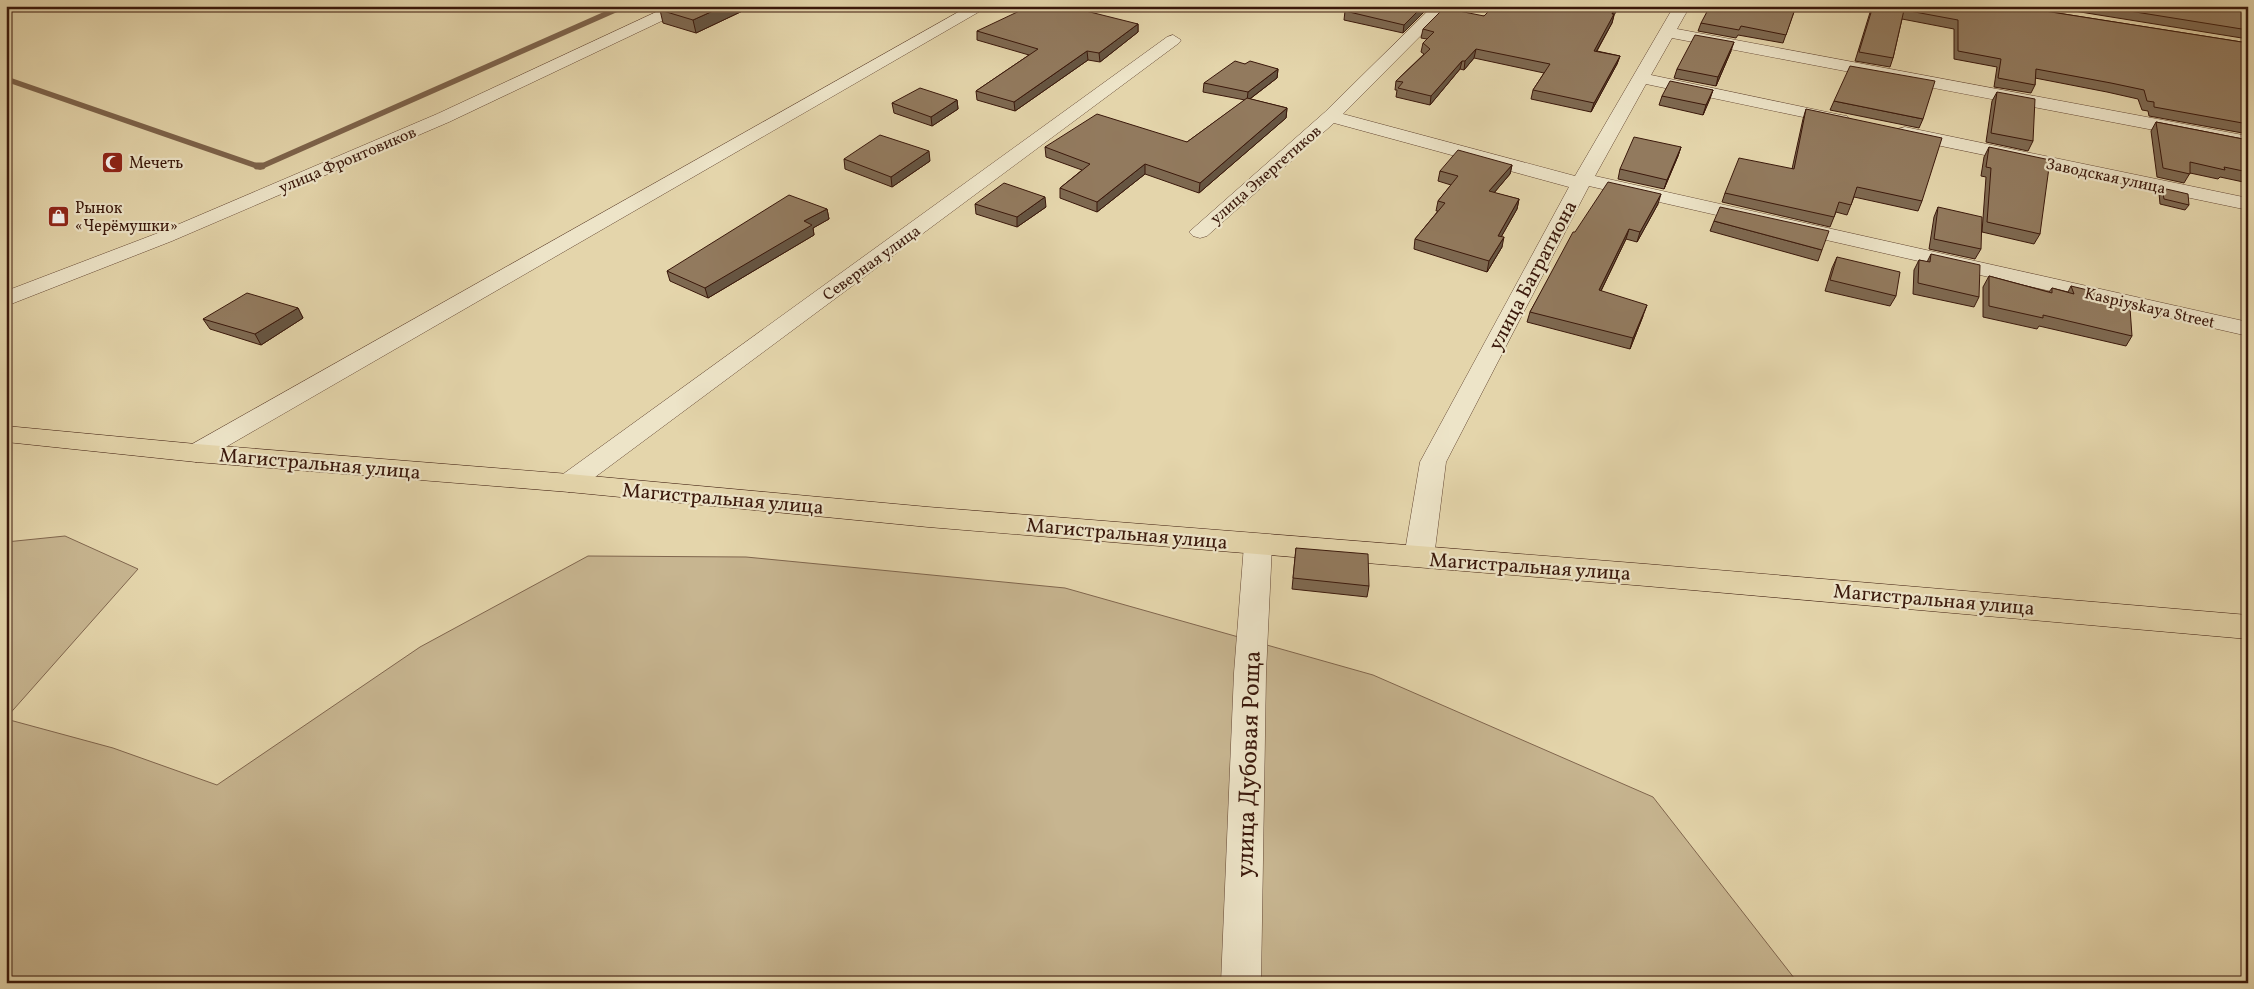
<svg xmlns="http://www.w3.org/2000/svg" width="2254" height="989" viewBox="0 0 2254 989" font-family="Vollkorn,serif">
<style>
.green{fill:#c7b590;stroke:#80664e}
.lines{fill:none;stroke-linecap:round;stroke-linejoin:round}
.stream-far1{stroke:#7d634b;stroke-width:5.5}
.stream{stroke:#7d634b;stroke-width:7}
.minor-casing{stroke:#644733;stroke-width:1}
.major-casing{stroke:#3a180b;stroke-width:1}
.minor{fill:#ede4c8;fill-rule:evenodd}
.major{fill:#e4d5ab;fill-rule:evenodd}
.wall{fill:#7e6951;stroke:#3a180b}
.shaded-wall{fill:#665542;stroke:#3a180b}
.building{fill:#927a5e;stroke:#3a180b}
.labels{text-anchor:middle;stroke-width:4.5;stroke-linejoin:round;paint-order:stroke}
.far-street-label{font-size:16px;fill:#3a180b;stroke:#ede4c8}
.far-poi-label{font-size:16px;fill:#3a180b;stroke:#ede4c8;text-anchor:start}
.street-label{font-size:20px;fill:#3a180b;stroke:#ede4c8}
.near-street-label{font-size:24px;fill:#3a180b;stroke:#ede4c8}
</style>
<rect width="100%" height="100%" fill="#e4d5ab"/>
<filter id="stains"><feTurbulence type="fractalNoise" baseFrequency=".004" numOctaves="4"/><feColorMatrix values="0 0 0 0 .2 0 0 0 0 .09 0 0 0 0 .02 0 0 0 .5 -.17"/></filter>
<radialGradient id="worn" r=".72"><stop offset=".6" stop-color="#630" stop-opacity="0"/><stop offset="1" stop-color="#630" stop-opacity=".3"/></radialGradient>
<!-- green -->
<g class="green">
<path d="M65 536 138 569 6 718V542Z"/>
<path d="M588 556 746 557 1065 588 1373 675 1653 797 1798 983H6V719L113 748 217 785 420 647Z"/>
</g>
<g class="lines">
<!-- stream-far1 -->
<path class="stream-far1" d="M6 79 260 167 624 6"/>
<!-- stream -->
<path class="stream" d="M257 166H262"/>
<defs>
<g id="minor">
<path d="M669 6H690L687 9 449 122 172 241 6 306V291L158 233 437 114Z"/>
<path d="M969 6H989L205 459 196 462 187 459 183 453 187 447Z"/>
<path d="M1433 6H1450L1343 114 1575 176 1674 6H1690L1677 29 2248 136V148L1672 38 1651 75 1841 115 1847 116 1850 120 1847 124 1841 125 1646 84 1595 176 2248 322V336L1589 186 1446 462 1434 557 1429 564 1419 567 1409 564 1404 557 1420 462 1569 187 1334 123 1207 236 1200 238 1193 236 1189 232 1325 112Z"/>
<path d="M1173 35 1181 40 1179 43 579 489 569 492 559 489 555 483 559 477 1167 37Z"/>
<path d="M1905 127 2248 198V210L1898 137 1896 133 1898 129Z"/>
<path d="M1258 535 1268 538 1272 545 1266 673 1261 983H1221L1234 673 1244 545 1248 538Z"/>
</g>
<path id="major" d="M6 426 196 444 569 474 928 507 1646 564 2248 615V639L1646 586 928 527 569 492 196 462 6 442Z"/>
</defs>
<!-- minor casing -->
<use href="#minor" class="minor-casing"/>
<!-- major casing -->
<use href="#major" class="major-casing"/>
<!-- minor -->
<use href="#minor" class="minor"/>
<!-- major -->
<use href="#major" class="major"/>
</g>
<!-- wall -->
<g class="wall">
<path d="M753 6 696 33 663 23 660 10Z"/>
<path d="M1426 6 1424 12 1403 33 1344 20 1345 11Z"/>
<path d="M1796 6 1783 43 1738 35 1736 38 1698 31 1701 23Z"/>
<path d="M1872 6H2013L2248 43V134L2149 116 2148 111 2142 110 2138 99 2107 92 2035 78V85L2031 93 1994 87 1997 67 1954 59V29L1902 19 1893 58 1890 67 1855 61Z"/>
<path d="M2043 6H2248V39Z"/>
<path d="M1614 15 1612 23 1597 51 1620 56 1617 64 1591 112 1531 99 1533 90 1544 73 1474 58 1464 70 1460 69 1430 105 1396 97 1397 90H1395L1396 81 1424 54 1421 52 1423 43 1427 39 1421 38 1423 29 1484 16Z"/>
<path d="M1138 24V32L1100 62 1088 60 1015 111 977 100 976 91 1029 55 977 40V31Z"/>
<path d="M1731 51 1716 86 1674 78 1677 69Z"/>
<path d="M1245 64 1278 69 1277 78 1250 99 1287 108 1286 118 1199 193 1145 174 1097 212 1060 198V188L1082 170 1046 157 1045 147 1187 142 1245 100 1203 92 1204 83Z"/>
<path d="M1713 90 1703 115 1659 105 1662 96Z"/>
<path d="M1997 92 2033 141 2028 151 1986 142 1992 101Z"/>
<path d="M957 100 958 109 932 126 894 113 892 103Z"/>
<path d="M1834 101 1923 119 1919 128 1830 110Z"/>
<path d="M1806 109 1922 201 1918 211 1854 197 1847 215 1836 212 1830 227 1722 202 1725 193 1792 169 1803 119Z"/>
<path d="M2156 122 2248 140V183L2220 177 2218 179 2190 173 2184 183 2157 177 2151 131Z"/>
<path d="M1681 147 1678 156 1664 189 1618 179 1620 169Z"/>
<path d="M1989 147 2040 234 2034 244 1982 232 1986 177 1981 176 1984 157Z"/>
<path d="M844 159 930 161 892 187 845 169Z"/>
<path d="M1512 165 1510 174 1494 193 1519 199 1517 209 1501 237 1502 247 1487 272 1414 249 1415 239 1438 211H1436L1438 201 1451 185 1438 181 1440 171Z"/>
<path d="M2162 188 2189 205 2185 210 2160 204 2159 193Z"/>
<path d="M975 204 1046 207 1017 227 976 214Z"/>
<path d="M1658 204 1637 242 1626 239 1601 291 1643 316 1630 349 1527 322 1530 312 1575 232Z"/>
<path d="M1938 207 1981 249 1975 259 1929 249 1934 217Z"/>
<path d="M827 209 829 219 813 228 814 235 708 298 670 281 667 271Z"/>
<path d="M1714 221 1822 250 1818 261 1710 231Z"/>
<path d="M1931 254 1979 297 1974 307 1913 294 1914 270 1919 260 1927 262Z"/>
<path d="M1837 257 1896 296 1890 306 1825 291 1832 268Z"/>
<path d="M1989 276 2049 292 2052 288 2068 292 2071 286 2101 301 2132 336 2126 346 2039 326 2037 329 1983 317V287Z"/>
<path d="M298 308 303 318 261 345 210 329 203 319Z"/>
<path d="M1296 548 1369 586 1367 597 1292 589Z"/>
</g>
<!-- shaded-wall -->
<g class="shaded-wall">
<path d="M724 6H753L696 33 693 20Z"/>
<path d="M1421 6H1426L1424 12 1403 33 1404 25Z"/>
<path d="M1616 6H1620L1614 15 1612 23 1592 59 1594 51 1612 14Z"/>
<path d="M1138 24V32L1100 62 1099 53Z"/>
<path d="M1734 42 1731 51 1716 86 1718 77Z"/>
<path d="M1476 49 1474 58 1464 70 1465 61Z"/>
<path d="M1087 51 1088 60 1015 111 1014 102Z"/>
<path d="M1620 56 1617 64 1591 112 1594 103Z"/>
<path d="M1462 61 1460 69 1430 105 1431 96Z"/>
<path d="M1278 69 1277 78 1247 101 1248 92Z"/>
<path d="M1713 90 1710 99 1703 115 1706 105Z"/>
<path d="M957 100 958 109 932 126 931 117Z"/>
<path d="M1287 108 1286 118 1199 193 1200 183Z"/>
<path d="M1681 147 1678 156 1664 189 1667 180Z"/>
<path d="M929 151 930 161 892 187 891 177Z"/>
<path d="M1145 164V174L1097 212V202Z"/>
<path d="M1512 165 1510 174 1487 201 1489 191Z"/>
<path d="M1661 194 1658 204 1637 242 1640 232Z"/>
<path d="M1045 197 1046 207 1017 227V217Z"/>
<path d="M1519 199 1517 209 1496 246 1498 236Z"/>
<path d="M827 209 829 219 813 228 814 235 708 298 705 288 804 221Z"/>
<path d="M1629 229 1626 239 1596 301 1599 290Z"/>
<path d="M1504 237 1502 247 1487 272 1489 261Z"/>
<path d="M1647 305 1643 316 1630 349 1633 338Z"/>
<path d="M298 308 303 318 261 345 255 334Z"/>
</g>
<!-- building -->
<g class="building">
<path d="M668 6H724L693 20 660 10Z"/>
<path d="M1030 6H1066L1138 24 1099 53 1087 51 1014 102 976 91 1038 49 977 31Z"/>
<path d="M1351 6H1423L1404 25 1345 11Z"/>
<path d="M1494 6H1616L1612 14H1614L1594 51 1620 56 1594 103 1533 90 1550 64 1476 49 1465 61H1462L1431 96 1398 88 1403 82 1396 81 1430 49 1423 43 1434 32 1423 29 1444 8 1484 16Z"/>
<path d="M1710 6H1796L1786 35 1741 26 1739 30 1701 23Z"/>
<path d="M1873 6H2013L2248 43V124L2154 107V102L2147 101 2144 90 2111 83 2036 69 2035 85 1998 78 2001 59 1958 51V20L1904 10 1893 58 1859 52Z"/>
<path d="M2098 6H2248V30Z"/>
<path d="M1695 35 1734 42 1718 77 1677 69Z"/>
<path d="M1235 61 1245 64 1250 61 1278 69 1248 92 1204 83Z"/>
<path d="M1850 66 1935 81 1923 119 1834 101Z"/>
<path d="M1670 81 1713 90 1706 105 1662 96Z"/>
<path d="M920 88 957 100 931 117 892 103Z"/>
<path d="M1997 92 2035 99 2033 141 1991 133Z"/>
<path d="M1247 98 1287 108 1200 183 1145 164 1097 202 1060 188 1090 164 1045 147 1097 114 1187 142Z"/>
<path d="M1806 109 1942 138 1922 201 1857 187 1851 205 1839 202 1834 217 1725 193 1739 158 1794 169Z"/>
<path d="M2156 122 2248 140V172L2224 167 2225 170 2190 162V174L2163 168Z"/>
<path d="M880 135 929 151 891 177 844 159Z"/>
<path d="M1634 137 1681 147 1667 180 1620 169Z"/>
<path d="M1989 147 2050 160 2040 234 1987 222 1991 168 1986 167Z"/>
<path d="M1458 150 1512 165 1489 191 1519 199 1498 236 1504 237 1489 261 1415 239 1445 203 1438 201 1458 176 1440 171Z"/>
<path d="M1608 182 1661 194 1640 232 1629 229 1599 290 1647 305 1633 338 1530 312 1573 232H1575Z"/>
<path d="M1004 183 1045 197 1017 217 975 204Z"/>
<path d="M2162 188 2188 194 2189 205 2164 199Z"/>
<path d="M789 195 827 209 804 221 812 225 705 288 667 271Z"/>
<path d="M1720 207 1829 231 1822 250 1714 221Z"/>
<path d="M1938 207 1982 217 1981 249 1934 239Z"/>
<path d="M1931 254 1980 265 1979 297 1918 283 1919 260 1930 262Z"/>
<path d="M1837 257 1900 272 1896 296 1830 280Z"/>
<path d="M1989 276 2052 293V288L2074 294 2071 286 2096 292 2101 301 2130 308 2132 336 2043 315V318L1989 306Z"/>
<path d="M247 293 298 308 255 334 203 319Z"/>
<path d="M1296 548 1368 554 1369 586 1293 578Z"/>
</g>
<!-- icons -->
<defs>
<symbol id="mosque-square" viewBox="-11 -11 22 22"><rect x="-9" y="-9" width="18" height="18" rx="4" fill="#8f2418" stroke="#ede4c8"/><path d="M3.5-4.9A6 6 0 1 0 3.5 4.9A5 5 0 1 1 3.5-4.9Z" fill="#fff"/></symbol>
<symbol id="shop-square" viewBox="-11 -11 22 22"><rect x="-9" y="-9" width="18" height="18" rx="4" fill="#8f2418" stroke="#ede4c8"/><path d="M-5-2.5h2.3a2.7 3.5 0 0 1 5.4 0H5L5.5 6h-11ZM-1.5-2.5h3a1.5 2.3 0 0 0-3 0Z" fill="#fff"/></symbol>
</defs>
<g fill-rule="evenodd">
<use href="#mosque-square" x="100" y="150" width="25" height="25"/>
<use href="#shop-square" x="46" y="204" width="25" height="25"/>
</g>
<g class="labels">
<!-- far-street labels -->
<g class="far-street-label">
<text transform="translate(347 159) rotate(-23)" y="6">улица Фронтовиков</text>
<text transform="translate(1265 174) rotate(-41)" y="6">улица Энергетиков</text>
<text transform="translate(2106 175) rotate(12)" y="6">Заводская улица</text>
<text transform="translate(871 262) rotate(-36)" y="6">Северная улица</text>
<text transform="translate(2150 307) rotate(13)" y="6">Kaspiyskaya Street</text>
</g>
<!-- far-poi labels -->
<g class="far-poi-label">
<text x="129" y="168">Мечеть</text>
<text x="75" y="213">Рынок<tspan x="75" dy="18">«Черёмушки»</tspan></text>
</g>
<!-- street labels -->
<g class="street-label">
<text transform="translate(1532 275) rotate(-62)" y="7">улица Багратиона</text>
<text transform="translate(320 463) rotate(5)" y="7">Магистральная улица</text>
<text transform="translate(723 498) rotate(5)" y="7">Магистральная улица</text>
<text transform="translate(1127 533) rotate(5)" y="7">Магистральная улица</text>
<text transform="translate(1530 566) rotate(4)" y="7">Магистральная улица</text>
<text transform="translate(1934 599) rotate(5)" y="7">Магистральная улица</text>
</g>
<!-- near-street labels -->
<g class="near-street-label">
<text transform="translate(1248 764) rotate(-88)" y="8">улица Дубовая Роща</text>
</g>
</g>
<!-- margin -->
<rect width="2254" height="989" fill="none" stroke="#e4d5ab" stroke-width="25"/>
<rect x="8" y="8" width="2239" height="974" fill="none" stroke="#3a180b" stroke-width="2.5"/>
<rect x="12" y="12" width="2229" height="964" fill="none" stroke="#3a180b"/>
<rect width="100%" height="100%" filter="url(#stains)"/>
<rect width="100%" height="100%" fill="url(#worn)"/>
</svg>
